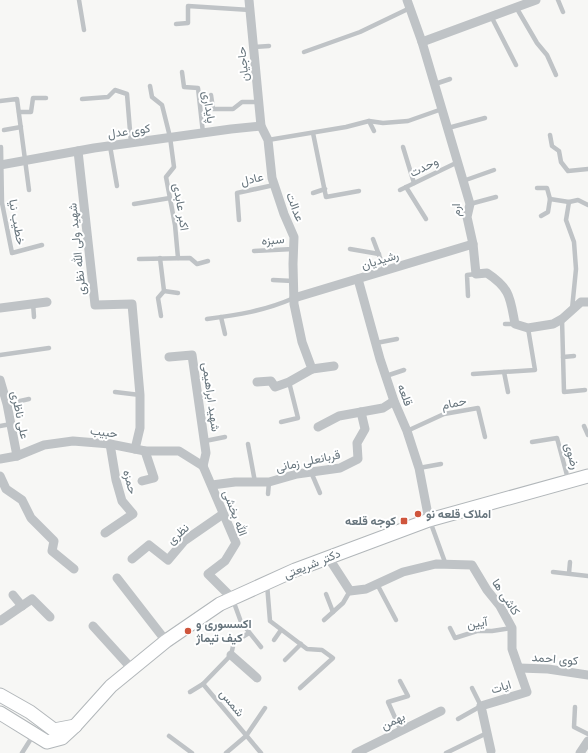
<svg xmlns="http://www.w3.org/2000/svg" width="588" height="753" viewBox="0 0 588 753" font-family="Inter,Vazirmatn,sans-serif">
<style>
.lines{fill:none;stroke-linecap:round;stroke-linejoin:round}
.secondary-casing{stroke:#b2b7ba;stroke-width:15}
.lane{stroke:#bfc3c6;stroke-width:4.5}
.street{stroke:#bfc3c6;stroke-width:9}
.secondary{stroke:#fff;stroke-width:13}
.poi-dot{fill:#cf553c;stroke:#fff;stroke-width:1.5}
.labels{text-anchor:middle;stroke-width:4;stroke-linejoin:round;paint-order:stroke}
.street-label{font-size:12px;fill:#66747c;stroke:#fff}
.poi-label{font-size:12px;font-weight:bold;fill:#66747c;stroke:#fff;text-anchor:start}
</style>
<rect width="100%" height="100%" fill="#f7f7f5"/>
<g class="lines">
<defs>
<g id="secondary">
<path d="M0 695 30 712 54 730 75 726"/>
<path d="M0 713 47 742 62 738 75 726 111 686 166 641 220 604 295 570 429 520 588 476"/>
</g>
</defs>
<!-- secondary casing -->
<use href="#secondary" class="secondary-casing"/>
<!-- lane -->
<g class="lane">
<path d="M79 0 84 30"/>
<path d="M558 0 563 12"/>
<path d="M516 7 537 43 547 55 556 75"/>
<path d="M491 16 516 65"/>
<path d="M176 24 188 23V6L250 10"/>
<path d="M254 47 269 46"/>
<path d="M304 52 360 32 410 8"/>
<path d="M182 72 184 87 198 88 203 133"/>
<path d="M435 84 450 79"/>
<path d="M150 86 152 97 162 105 170 137 174 167 166 177 175 225 178 258"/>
<path d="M211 95 213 109H233L242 102H259"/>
<path d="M82 99 108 97 115 90 127 94 131 143"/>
<path d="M0 101 17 99 29 190"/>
<path d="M19 112H31L33 98H46"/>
<path d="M369 121 374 131"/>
<path d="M448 128 485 118"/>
<path d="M4 130 21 127"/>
<path d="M313 133 326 197 359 191"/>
<path d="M550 135 552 146 559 151 561 162 568 171 588 169"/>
<path d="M268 140 346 127 369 121 383 123 408 121 442 109"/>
<path d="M110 146 117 186"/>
<path d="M1 147 2 203 12 253 42 245"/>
<path d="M403 147 414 183"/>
<path d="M463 181 494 170"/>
<path d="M406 187 426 219"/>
<path d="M537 188H547L550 199 548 212 541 216"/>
<path d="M400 190 458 162"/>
<path d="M313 193 325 189"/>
<path d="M550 199 569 202 578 200 588 205"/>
<path d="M569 202 566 220 574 242 576 269 572 309"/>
<path d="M134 204 170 198"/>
<path d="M470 204 496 197"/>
<path d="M239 220 237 193 274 185"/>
<path d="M373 239 385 271"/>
<path d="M350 249 379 254"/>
<path d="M254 251 293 249"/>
<path d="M160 258 164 291 158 298 161 316"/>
<path d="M139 259 190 258 197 264 208 261"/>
<path d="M273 280 293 281"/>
<path d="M164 291 178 293"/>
<path d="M468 296 467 275 476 274"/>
<path d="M33 303 34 317"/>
<path d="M221 317 225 334"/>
<path d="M207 319C238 315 264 311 294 298"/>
<path d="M562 319 564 392 585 390"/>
<path d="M505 324H515"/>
<path d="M376 343 397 339"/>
<path d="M0 355 49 348"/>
<path d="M563 357 574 356"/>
<path d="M504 372 508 392"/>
<path d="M473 374 535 370 528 328"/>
<path d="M386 376 404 370"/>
<path d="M115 392 140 395"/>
<path d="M7 404 29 399"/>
<path d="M281 422 298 418 289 382"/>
<path d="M0 426 11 424"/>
<path d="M584 426 588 435"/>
<path d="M407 431 444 414 478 408 485 437"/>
<path d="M205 441 225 437"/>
<path d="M532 442 557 438 568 479"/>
<path d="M248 444 255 482"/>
<path d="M419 468 441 464"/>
<path d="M311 472 320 493"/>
<path d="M268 494 269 482"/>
<path d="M430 521 446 565"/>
<path d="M553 572 588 576"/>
<path d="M569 573 570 562"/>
<path d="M267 584 270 621 307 649 322 650 333 658 300 688"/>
<path d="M377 584 396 620"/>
<path d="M326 594 333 612"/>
<path d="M233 600 241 622 261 647"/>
<path d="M324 620 343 603 350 591"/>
<path d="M450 628 455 638 477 631H492L512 628"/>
<path d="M274 640 281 630"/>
<path d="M285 660 301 644"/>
<path d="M400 681 408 696 388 702 401 731"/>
<path d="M203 684 261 753"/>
<path d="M190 692 203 684 231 655 234 642 249 633"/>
<path d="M575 707 574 727 588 734"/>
<path d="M458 719 481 706 472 688"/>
<path d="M169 736 192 753"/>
<path d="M22 753 34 734"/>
<path d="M226 753 246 736 265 708"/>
<path d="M446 753 487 733"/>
</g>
<!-- street -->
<g class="street">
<path d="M249 0 261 126 268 140 272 178 284 214 294 237 293 264 294 304 302 342 312 369 289 382 275 387 271 381 257 382"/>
<path d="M407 0 422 42 470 204 467 217 473 244 476 274 487 273C511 289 510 298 515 324L528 328 553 324 562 319 581 302H588"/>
<path d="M422 42 536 0"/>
<path d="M78 151 95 305 132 304 140 395V428L135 449"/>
<path d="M0 165 94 148 231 129 261 126"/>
<path d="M358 279 380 359 394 401 407 431 419 468 429 520"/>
<path d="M294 298 473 244"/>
<path d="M0 308 47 302"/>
<path d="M169 357 192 355 206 453 203 466"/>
<path d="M312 369 334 366"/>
<path d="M0 380 7 404 17 456"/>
<path d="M318 427 339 416 383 408 394 401"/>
<path d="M0 459 17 456 44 445 73 441 110 444 145 451H179L203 466"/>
<path d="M203 466 236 543 225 561 208 574 232 598"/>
<path d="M0 476 6 489 22 500 31 518 54 541 52 551 74 569"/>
<path d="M142 481 154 478 145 451"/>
<path d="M212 485 235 482H269L297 474 340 468 358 459 357 443 365 429 361 412"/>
<path d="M105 533 133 514 122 501 116 480 110 444"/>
<path d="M328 557 350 591 366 589 403 572 436 564 472 565 487 590 500 606 512 628V649L527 692 481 706 491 751"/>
<path d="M132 559 149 545 168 560 184 541 223 514"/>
<path d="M117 578 166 641"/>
<path d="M13 595 22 606"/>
<path d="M0 621 32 599 50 617"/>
<path d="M93 626 132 669"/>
<path d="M231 655 257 678"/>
<path d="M519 668 548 669 588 675"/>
<path d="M356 753 441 711"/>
<path d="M580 753 588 741"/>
</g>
<!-- secondary -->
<use href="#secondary" class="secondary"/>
</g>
<!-- markers -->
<g class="poi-dot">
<circle cx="418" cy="514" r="4"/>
<rect x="400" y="517" width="8" height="8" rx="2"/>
<circle cx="188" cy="631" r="4"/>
</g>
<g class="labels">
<!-- street labels -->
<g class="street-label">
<text transform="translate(243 64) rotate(-96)" y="4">حاجیان</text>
<text transform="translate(209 107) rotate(81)" y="4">پایداری</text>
<text transform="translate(129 131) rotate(-8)" y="4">کوی عدل</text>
<text transform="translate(424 167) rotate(-26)" y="4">وحدت</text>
<text transform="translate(252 179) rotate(-13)" y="4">عادل</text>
<text transform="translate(181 207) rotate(81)" y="4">اکبر عابدی</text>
<text transform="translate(295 207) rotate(69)" y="4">عدالت</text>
<text transform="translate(456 210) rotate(-90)" y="4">ارم</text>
<text transform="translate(17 222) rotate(80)" y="4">خطیب نیا</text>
<text transform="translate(273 240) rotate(-4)" y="4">سبزه</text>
<text transform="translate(77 249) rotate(-96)" y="4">شهید ولی الله نظری</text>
<text transform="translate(380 260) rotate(-17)" y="4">رشیدیان</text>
<text transform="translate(405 395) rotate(69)" y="4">قلعه</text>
<text transform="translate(211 397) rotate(82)" y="4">شهید ابراهیمی</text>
<text transform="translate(454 403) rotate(-12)" y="4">حمام</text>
<text transform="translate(20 415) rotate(78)" y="4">علی ناظری</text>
<text transform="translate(104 432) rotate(7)" y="4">حبیب</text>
<text transform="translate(572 456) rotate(74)" y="4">رضوی</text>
<text transform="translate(308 461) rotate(-12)" y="4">قربانعلی زمانی</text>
<text transform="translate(130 482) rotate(75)" y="4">حمزه</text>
<text transform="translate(235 513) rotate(69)" y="4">الله بخشی</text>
<text transform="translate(178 534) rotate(-42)" y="4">نظری</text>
<text transform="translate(312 564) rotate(-22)" y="4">دکتر شریعتی</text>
<text transform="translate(506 597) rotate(57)" y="4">کاشی ها</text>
<text transform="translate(477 623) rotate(-8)" y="4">آیین</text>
<text transform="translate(555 659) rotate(5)" y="4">کوی احمد</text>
<text transform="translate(501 687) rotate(-17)" y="4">ایات</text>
<text transform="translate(232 703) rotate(51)" y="4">شمس</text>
<text transform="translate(393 721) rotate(-26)" y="4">بهمن</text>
</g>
<!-- poi labels -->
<g class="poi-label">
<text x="426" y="518">املاک قلعه نو</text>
<text x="396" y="525" text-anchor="end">کوجه قلعه</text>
<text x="196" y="628">اکسسوری و<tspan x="196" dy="14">کیف تیماژ</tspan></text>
</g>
</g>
</svg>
